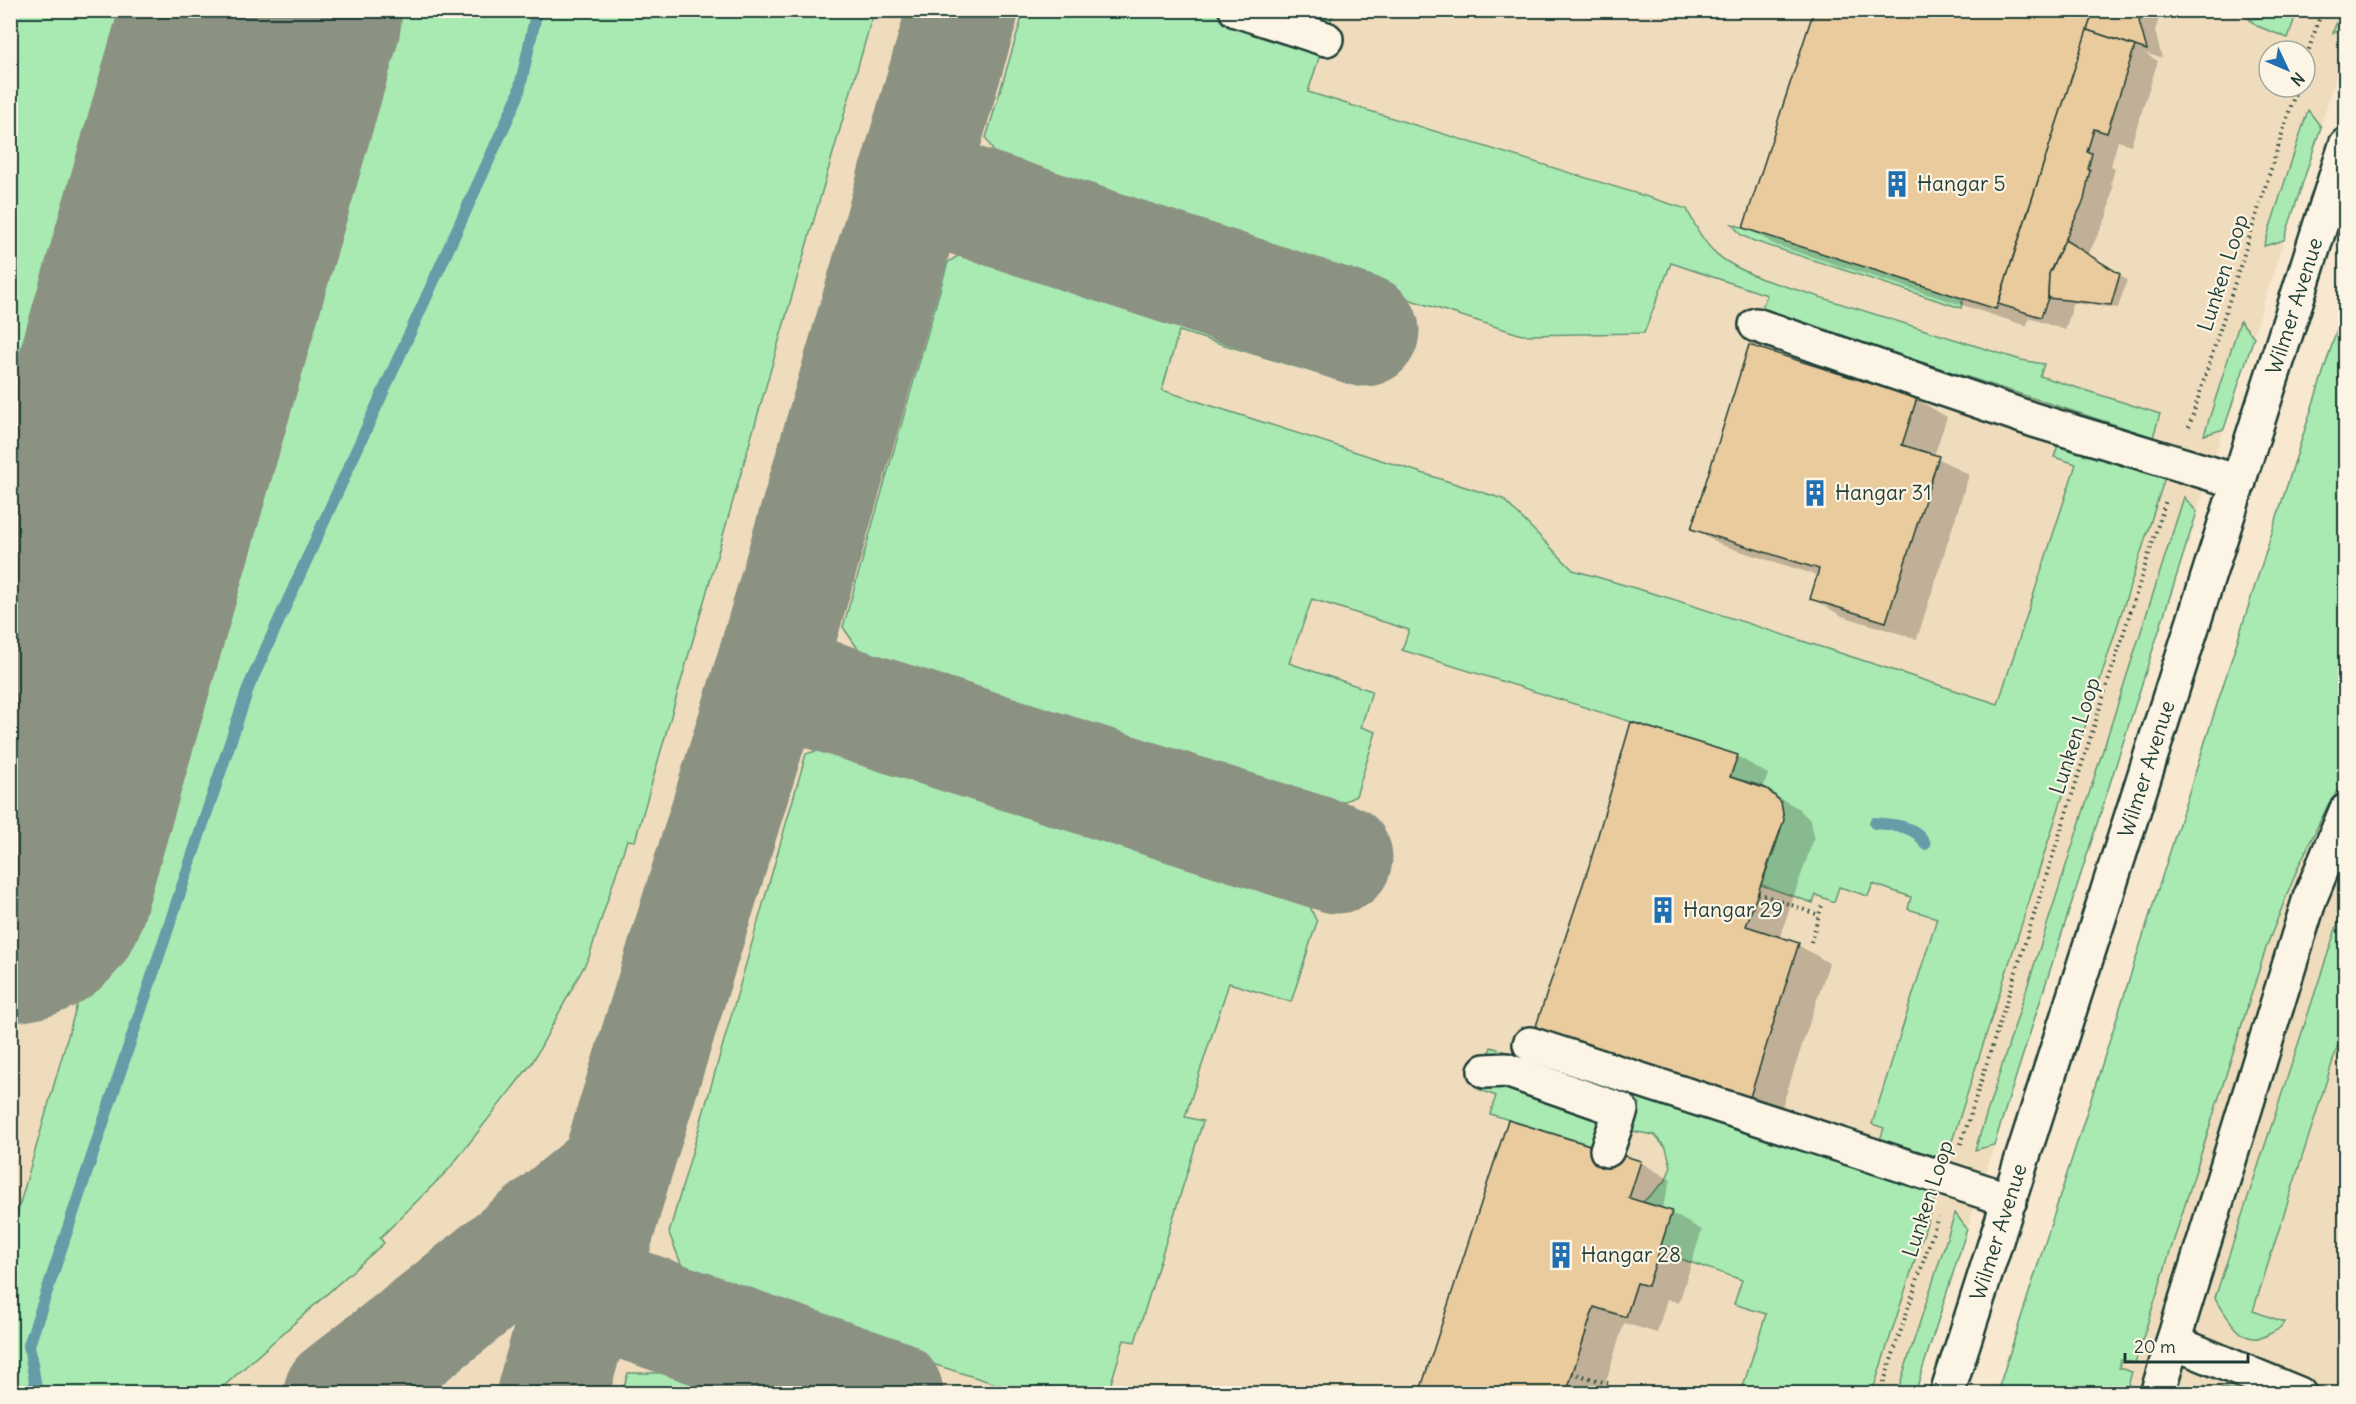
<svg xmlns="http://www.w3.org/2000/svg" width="2356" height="1404" viewBox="0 0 2356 1404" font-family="Delius,sans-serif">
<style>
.built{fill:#efdcbd;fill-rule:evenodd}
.green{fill:#a9eab3;stroke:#649474;stroke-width:1.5}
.shadow{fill:#0003}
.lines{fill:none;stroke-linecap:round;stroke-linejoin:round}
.stream{stroke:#659ca8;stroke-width:12}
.taxiway{stroke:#8b9282;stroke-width:111}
.runway{stroke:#8b9282;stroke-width:278}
.building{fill:#eacb9d;stroke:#1f3d34;stroke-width:1.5}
.minor-casing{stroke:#1f3d34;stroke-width:38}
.path{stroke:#1f3d34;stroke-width:4;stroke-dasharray:1.5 4.5;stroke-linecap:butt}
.minor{stroke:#fcf5e5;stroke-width:33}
.labels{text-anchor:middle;stroke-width:4.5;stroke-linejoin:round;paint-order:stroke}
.poi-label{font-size:21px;fill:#1f3d34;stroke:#fcf5e5;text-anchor:start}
.street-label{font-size:21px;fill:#1f3d34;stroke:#fcf5e5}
</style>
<rect width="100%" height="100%" fill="#f7e8cf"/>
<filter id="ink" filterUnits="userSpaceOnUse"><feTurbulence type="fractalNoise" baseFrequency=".0167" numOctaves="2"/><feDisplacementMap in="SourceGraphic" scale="12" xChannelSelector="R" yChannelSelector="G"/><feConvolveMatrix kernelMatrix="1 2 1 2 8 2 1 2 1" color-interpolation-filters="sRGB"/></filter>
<g filter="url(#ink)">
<!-- built -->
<g class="built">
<path d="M10 11H2345V49L1915 1393H11ZM2269 51H2305V87H2269Z"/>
<path d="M2345 507V1393L1997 1394Z"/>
</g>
<!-- green -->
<g class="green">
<path d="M11 10 168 11 11 558 10 11Z"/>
<path d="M361 11H874L635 841 627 840 589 957 532 1063 449 1169 380 1238 384 1243 216 1393H11V1235Z"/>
<path d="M1024 11H1334L1308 92 1687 209C1707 253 1719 260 1762 279L2021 360 2044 364 2040 376 2160 414 2153 437 1761 310 1767 295 1671 263 1644 333 1522 335 1005 172 986 138Z"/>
<path d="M2268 11H2297L2288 38 2257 26 2249 19 2258 18Z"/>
<path d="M2340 11H2345V29L2333 33Z"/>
<path d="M2308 110 2321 127 2284 240 2264 246Z"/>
<path d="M1732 224 1963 298 1961 308 1754 241 1741 235Z"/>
<path d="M980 243 1352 365 1358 386 1179 331 1162 390 1503 499 1573 570 1669 598 1998 704 2076 464 2054 457 2060 439 2166 474 1947 1157 1936 1156 1880 1140 1884 1128 1872 1124 1937 918 1908 909 1911 897 1873 884 1868 896 1839 887 1834 902 1816 895 1813 903 1761 885C1770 859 1800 806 1766 788 1756 783 1742 781 1730 777L1737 755 1402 650 1409 630 1312 599 1289 663 1372 691 1361 727 1376 732 1356 796 1335 806 863 656 843 627 948 262Z"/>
<path d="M2345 304V783L2329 803 2299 865 2267 945 2135 1363 2121 1360 2119 1368 2132 1372 2126 1393H1997Z"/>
<path d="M2240 321 2254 337 2224 429 2204 435Z"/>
<path d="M2184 497 2197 512 1994 1145 1975 1150Z"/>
<path d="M839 744 1306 898 1317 922 1291 1002 1229 983 1185 1117 1203 1121 1135 1342 1124 1340 1108 1393H1025L710 1294 687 1279 669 1233 806 754Z"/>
<path d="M2345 901V1023L2253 1311 2284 1322C2281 1329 2275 1331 2269 1334 2242 1350 2228 1317 2215 1298Z"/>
<path d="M1491 1047 1937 1192 1872 1393H1741L1766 1314 1734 1304 1742 1280 1669 1255 1671 1248 1661 1245 1671 1211 1643 1202 1666 1180 1671 1166 1666 1148 1654 1135 1631 1131 1640 1103 1510 1061 1488 1058Z"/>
<path d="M1491 1081 1595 1116 1597 1126 1591 1145 1490 1114 1496 1096 1478 1089 1480 1084Z"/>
<path d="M1955 1213 1967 1229 1915 1393H1897Z"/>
<path d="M628 1373H673L738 1393H622Z"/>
<path d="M2224 1388 2238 1390 2248 1393H2201Z"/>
</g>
<!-- shadow -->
<g class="shadow">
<path d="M1815 10H2168V13L2161 11 2155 31 2162 58 2144 53 2158 61 2131 145 2118 141 2111 166 2115 168 2111 184 2113 185 2108 214 2088 255 2127 280 2118 308 2072 303 2071 312 2065 330 2029 318 2027 326 1775 245 1745 227Z"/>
<path d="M1916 399 1947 417 1934 456 1969 475 1917 639 1842 616 1811 598 1819 576 1724 546 1693 528Z"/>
<path d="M1737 756 1768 774 1763 789 1798 808 1811 821 1814 838 1779 939 1798 945 1829 963 1779 1116 1567 1049Z"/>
<path d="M1640 1162 1671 1180 1662 1208 1702 1230 1679 1303 1667 1299 1657 1333 1624 1323 1602 1394H1420Z"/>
</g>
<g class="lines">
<!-- stream -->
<g class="stream">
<path d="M1875 823C1893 825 1917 825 1925 844"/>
<path d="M37 1394 29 1345 249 686 518 96 537 10"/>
</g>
<!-- taxiway -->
<g class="taxiway">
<path d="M912 183 1364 331"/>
<path d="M768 678 1337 858"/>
<path d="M583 1288 888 1394"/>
<path d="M339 1394 449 1308 615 1172"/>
<path d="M552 1394 615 1172 768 678 963 10"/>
</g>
<!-- runway -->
<path class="runway" d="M10 883 263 10"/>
</g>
<!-- building -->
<g class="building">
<path d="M1814 10H2094L1996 309 1743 228Z"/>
<path d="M2094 10H2142L2139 21 2147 50 2087 30Z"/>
<path d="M2087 30 2135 46 2107 133 2094 129 2087 152 2092 153 2088 169 2090 170 2084 200 2049 274 2048 298 2041 317 1998 304Z"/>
<path d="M2065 240 2120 274 2111 305 2048 298 2049 274Z"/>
<path d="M1749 345 1917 398 1902 445 1939 456 1886 622 1810 599 1819 569 1691 529Z"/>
<path d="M1631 722 1738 755 1730 777 1767 789 1781 802 1784 820 1746 926 1799 943 1749 1100 1534 1032 1589 866Z"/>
<path d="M1508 1120 1641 1161 1629 1198 1672 1211 1648 1286 1637 1283 1626 1317 1594 1307 1566 1394H1419Z"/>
</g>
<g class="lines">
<defs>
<g id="minor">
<path d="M1236 10 1326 39"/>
<path d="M1756 325 2034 420 2239 482"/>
<path d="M1530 1044 2010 1200"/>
<path d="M1485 1071 1506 1070 1621 1110 1607 1150"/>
<path d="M2173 1342 2299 1394"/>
<path id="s1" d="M1947 1394 2346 145"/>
<path d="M2157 1394 2310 898 2346 811"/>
</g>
</defs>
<!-- minor casing -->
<use href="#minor" class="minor-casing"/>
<!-- path -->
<g class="path">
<path d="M2305 61 2322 10"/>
<path d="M2189 427 2297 87"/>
<path d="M1758 893 1819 915"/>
<path d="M1811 942 1823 902"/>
<path d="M1961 1144 2166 500"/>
<path d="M1572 1373 1610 1384 1607 1394"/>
<path d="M1880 1394 1938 1217"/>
</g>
<!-- minor -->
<use href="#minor" class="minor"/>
</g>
</g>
<!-- icons -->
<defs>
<symbol id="building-bare" viewBox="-9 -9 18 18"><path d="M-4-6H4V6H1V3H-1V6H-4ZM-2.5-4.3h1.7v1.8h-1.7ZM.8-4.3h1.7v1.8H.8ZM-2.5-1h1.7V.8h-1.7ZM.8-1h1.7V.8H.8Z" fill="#1f6fb2" stroke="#fcf5e5" stroke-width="2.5" paint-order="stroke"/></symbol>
</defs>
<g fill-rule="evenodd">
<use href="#building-bare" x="1878" y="165" width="38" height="38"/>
<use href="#building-bare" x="1796" y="474" width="38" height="38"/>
<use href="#building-bare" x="1644" y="891" width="38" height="38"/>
<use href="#building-bare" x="1542" y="1236" width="38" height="38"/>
</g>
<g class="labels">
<!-- poi labels -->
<g class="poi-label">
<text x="1917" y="191">Hangar 5</text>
<text x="1835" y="500">Hangar 31</text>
<text x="1683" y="917">Hangar 29</text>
<text x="1581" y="1262">Hangar 28</text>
</g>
<!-- street labels -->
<g class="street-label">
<text transform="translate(2223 273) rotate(-72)" y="7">Lunken Loop</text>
<text dy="7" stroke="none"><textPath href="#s1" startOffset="1142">Wilmer Avenue</textPath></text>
<text transform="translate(2075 736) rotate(-72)" y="7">Lunken Loop</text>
<text dy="7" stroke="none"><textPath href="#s1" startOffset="656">Wilmer Avenue</textPath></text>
<text transform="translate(1928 1199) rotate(-72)" y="7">Lunken Loop</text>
<text dy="7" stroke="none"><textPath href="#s1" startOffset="170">Wilmer Avenue</textPath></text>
</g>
</g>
<!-- margin -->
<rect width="2356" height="1404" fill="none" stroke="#fcf5e5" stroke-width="36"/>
<rect x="18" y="18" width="2320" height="1368" fill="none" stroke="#1f3d34" stroke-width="2" filter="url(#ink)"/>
<!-- north arrow -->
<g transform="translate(2287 69) rotate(134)"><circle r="28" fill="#fcf5e5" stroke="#a4ab9e" stroke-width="1.5"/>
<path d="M0-4.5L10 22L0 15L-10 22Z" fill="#1f6fb2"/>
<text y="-9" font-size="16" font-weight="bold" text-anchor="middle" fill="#1f3d34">N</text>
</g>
<!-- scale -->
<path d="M2125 1353v9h123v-9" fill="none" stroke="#1f3d34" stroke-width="3"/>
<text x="2134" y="1353" font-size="18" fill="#1f3d34" stroke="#fcf5e5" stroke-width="4.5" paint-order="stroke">20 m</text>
</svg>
